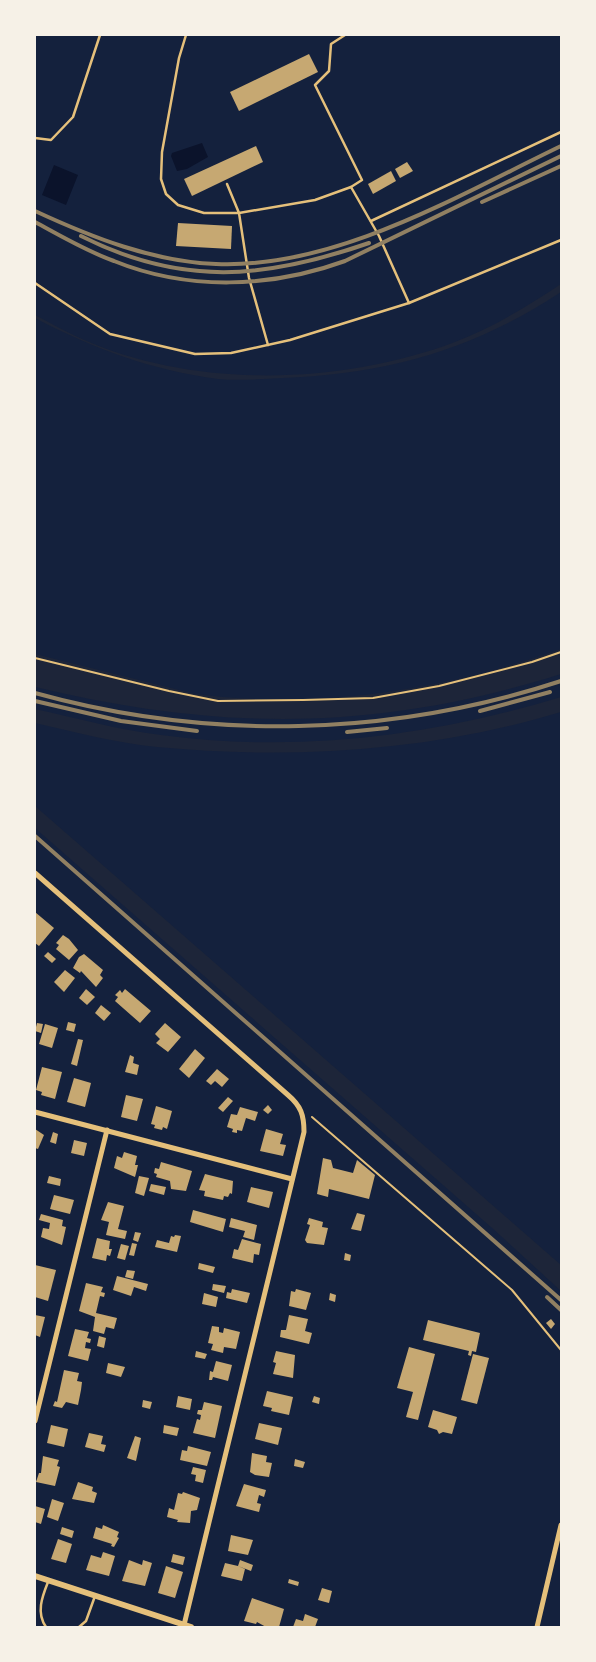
<svg xmlns="http://www.w3.org/2000/svg" width="596" height="1662" viewBox="0 0 596 1662" font-family="'Golos Text',sans-serif">
<style>
.green{fill:#1d2539}
.water{fill:#0b132b}
.building{fill:#c6a872}
.lines{fill:none;stroke-linecap:round;stroke-linejoin:round}
.path{stroke:#e5c07b;stroke-width:2}
.service{stroke:#e5c07b;stroke-width:2.5}
.minor{stroke:#e5c07b;stroke-width:5}
.tertiary{stroke:#e5c07b;stroke-width:6}
.rail{stroke:#918062;stroke-width:4}
</style>
<rect width="100%" height="100%" fill="#14213d"/>
<!-- green -->
<g class="green">
<path d="M561 284V292C473 350 387 374 282 378 261 379 239 381 218 379 151 370 94 349 35 318V315C51 323 66 332 82 339 194 389 341 385 455 342 492 328 528 306 561 284Z"/>
<path d="M561 649V674L545 679C367 732 215 730 35 687V654L195 694C318 710 445 690 561 649Z"/>
<path d="M561 697V712C431 751 292 760 157 747 116 743 75 732 35 723V709C77 718 118 730 161 735 295 753 431 737 561 697Z"/>
<path d="M35 806 561 1265V1291L491 1227 35 828Z"/>
</g>
<!-- water -->
<g class="water">
<path d="M202 143 208 157 187 169 177 171 171 156 172 153Z"/>
<path d="M54 165 78 175 66 205 42 195Z"/>
</g>
<!-- building -->
<g class="building">
<path d="M309 54 318 72 239 111 230 92Z"/>
<path d="M256 146 263 162 192 196 184 179Z"/>
<path d="M407 162 413 171 400 178 395 169Z"/>
<path d="M391 171 396 181 373 194 368 184Z"/>
<path d="M178 223 232 226 231 249 176 246Z"/>
<path d="M35 912 54 928 39 946 35 943Z"/>
<path d="M63 935 69 939 78 950 69 960 56 949 59 945 56 943Z"/>
<path d="M48 952 56 959 52 963 44 956Z"/>
<path d="M84 954 103 970 100 975 103 978 96 987 81 971 80 973 73 968 79 957Z"/>
<path d="M65 970 75 978 64 992 54 982Z"/>
<path d="M86 989 95 997 87 1005 79 998Z"/>
<path d="M125 989 151 1011 140 1023 115 1001 118 997 115 995 120 990 122 993Z"/>
<path d="M101 1005 111 1013 104 1021 95 1013Z"/>
<path d="M68 1022 76 1024 74 1032 66 1030Z"/>
<path d="M37 1023 43 1024 41 1033 35 1031Z"/>
<path d="M165 1023 181 1037 168 1052 156 1043 160 1039 155 1034Z"/>
<path d="M45 1024 58 1028 52 1048 39 1044Z"/>
<path d="M78 1039 83 1040 77 1066 71 1064Z"/>
<path d="M195 1049 205 1058 189 1078 179 1069Z"/>
<path d="M130 1055 134 1057 133 1063 139 1065 137 1075 125 1072Z"/>
<path d="M42 1067 62 1072 55 1099 41 1095 42 1092 36 1090Z"/>
<path d="M217 1069 229 1079 222 1087 215 1081 211 1085 206 1081Z"/>
<path d="M74 1078 91 1083 85 1107 67 1102Z"/>
<path d="M126 1095 143 1099 137 1121 121 1117Z"/>
<path d="M228 1097 233 1101 223 1112 218 1108Z"/>
<path d="M268 1105 272 1110 268 1114 263 1110Z"/>
<path d="M156 1106 172 1111 167 1129 163 1127 162 1130 154 1128 155 1125 151 1124Z"/>
<path d="M240 1107 258 1112 255 1121 246 1118 242 1131 237 1130V1133L232 1132 233 1129 227 1127 231 1114 237 1115Z"/>
<path d="M35 1129 44 1135 38 1149 35 1148Z"/>
<path d="M266 1129 283 1134 280 1144 286 1145 283 1156 260 1151Z"/>
<path d="M53 1132 58 1134 56 1144 50 1142Z"/>
<path d="M74 1140 87 1143 84 1156 71 1153Z"/>
<path d="M124 1152 137 1156 135 1165H138L135 1177 114 1168 117 1156 122 1158Z"/>
<path d="M323 1158 331 1160 333 1168 353 1173 357 1160 375 1175 369 1199 329 1189 328 1197 317 1194Z"/>
<path d="M161 1162 192 1171 186 1191 171 1189 170 1181 156 1177 157 1174 154 1173 155 1168 159 1169Z"/>
<path d="M205 1174 233 1181 232 1194 230 1193 228 1197 224 1196 223 1200 204 1196 205 1191 199 1190Z"/>
<path d="M49 1176 61 1179 60 1186 47 1183Z"/>
<path d="M139 1176 149 1178 144 1196 135 1193Z"/>
<path d="M151 1184 166 1187 164 1195 149 1191Z"/>
<path d="M251 1187 273 1192 269 1208 247 1202Z"/>
<path d="M54 1195 74 1200 70 1214 50 1209Z"/>
<path d="M108 1202 124 1206 118 1229 127 1231 125 1239 106 1235 109 1222 101 1220Z"/>
<path d="M193 1210 226 1219 223 1232 190 1222Z"/>
<path d="M357 1213 365 1215 361 1231 351 1229Z"/>
<path d="M41 1214 63 1220 62 1226 66 1227 62 1245 41 1237 43 1228 49 1229 50 1223 39 1220Z"/>
<path d="M231 1218 257 1225 254 1240 243 1237 245 1231 229 1227Z"/>
<path d="M309 1218 323 1222 322 1227 328 1228 324 1245 307 1243 305 1240 310 1225 307 1224Z"/>
<path d="M135 1232 141 1233 138 1242 133 1240Z"/>
<path d="M175 1235 181 1236 177 1252 155 1247 157 1240 169 1243 171 1236 174 1237Z"/>
<path d="M97 1238 110 1241 109 1249H112L110 1256 107 1255 106 1261 92 1258Z"/>
<path d="M242 1239 261 1244 259 1255 254 1254 253 1263 232 1258 234 1249 238 1250Z"/>
<path d="M132 1243 137 1244 134 1256 129 1255Z"/>
<path d="M121 1244 129 1246 125 1260 117 1258Z"/>
<path d="M345 1253 351 1255 350 1261 344 1260Z"/>
<path d="M199 1263 215 1267 213 1273 198 1269Z"/>
<path d="M35 1265 56 1270 48 1301 35 1297Z"/>
<path d="M127 1270 135 1271 133 1279 125 1277Z"/>
<path d="M117 1276 148 1284 146 1291 134 1287 131 1296 113 1290Z"/>
<path d="M86 1283 103 1287 101 1292 105 1293 104 1297 100 1296 96 1313 117 1318 114 1329 106 1327 104 1334 93 1331 95 1317 79 1311Z"/>
<path d="M213 1284 226 1286 224 1293 212 1290Z"/>
<path d="M232 1289 250 1293 247 1303 226 1298 227 1292 231 1293Z"/>
<path d="M296 1289 311 1293 306 1310 289 1306 291 1291 295 1292Z"/>
<path d="M204 1293 218 1297 216 1307 202 1304Z"/>
<path d="M330 1293 336 1295 335 1302 329 1300Z"/>
<path d="M35 1315 45 1317 40 1337 35 1335Z"/>
<path d="M289 1315 308 1319 305 1331 312 1333 309 1344 280 1337 281 1330H286Z"/>
<path d="M551 1319 555 1324 551 1329 546 1323Z"/>
<path d="M428 1320 480 1333 476 1352 472 1351 471 1356 468 1355 469 1351 423 1340Z"/>
<path d="M212 1326 219 1327V1332L223 1333 224 1328 240 1332 236 1349 224 1347 223 1353 211 1350 213 1344 208 1343Z"/>
<path d="M75 1329 89 1332 87 1338 91 1339 90 1343 86 1342 85 1348 91 1349 88 1361 68 1356Z"/>
<path d="M99 1336 106 1338 104 1348 97 1346Z"/>
<path d="M409 1347 435 1354 418 1420 406 1417 413 1392 397 1388Z"/>
<path d="M196 1351 207 1354 205 1359 195 1357Z"/>
<path d="M276 1351 295 1355 293 1378 273 1374 276 1363 273 1362Z"/>
<path d="M473 1354 489 1358 477 1404 461 1400Z"/>
<path d="M216 1361 232 1365 228 1381 213 1377 212 1380H209L210 1371 213 1372Z"/>
<path d="M108 1363 125 1367 121 1377 106 1373Z"/>
<path d="M64 1370 79 1373 77 1381 82 1382 81 1390 78 1405 66 1402 62 1408 53 1406 55 1401 57 1402Z"/>
<path d="M267 1391 293 1397 289 1415 271 1411 272 1408 263 1406Z"/>
<path d="M178 1396 192 1399 190 1410 176 1407Z"/>
<path d="M314 1396 320 1398 319 1404 312 1402Z"/>
<path d="M143 1400 152 1402 150 1409 142 1407Z"/>
<path d="M204 1402 222 1406 215 1438 193 1433 197 1419 200 1420 201 1415 197 1414 198 1410H202Z"/>
<path d="M433 1410 457 1417 452 1434 443 1432 439 1434 437 1430 428 1427Z"/>
<path d="M259 1423 282 1428 278 1445 255 1439Z"/>
<path d="M51 1425 68 1429 64 1447 47 1443Z"/>
<path d="M164 1425 179 1428 177 1436 163 1433Z"/>
<path d="M89 1433 103 1436 101 1444 106 1445 104 1452 85 1447Z"/>
<path d="M135 1436 141 1438 136 1461 127 1458Z"/>
<path d="M188 1446 211 1452 207 1466 180 1460 182 1450 187 1451Z"/>
<path d="M252 1453 267 1456 266 1462 272 1463 269 1477 255 1475 250 1472Z"/>
<path d="M43 1456 59 1460 57 1466 60 1467 55 1486 36 1482 39 1473H41Z"/>
<path d="M295 1459 305 1462 303 1468 294 1466Z"/>
<path d="M193 1467 206 1470 203 1483 195 1481 196 1475 191 1474Z"/>
<path d="M78 1482 93 1487 92 1491 97 1493 94 1503 72 1499Z"/>
<path d="M244 1484 266 1490 264 1497 259 1495 257 1503 261 1504 259 1512 236 1506Z"/>
<path d="M183 1492 200 1498 197 1510 191 1511 190 1523 177 1522 178 1520 167 1517 169 1508 174 1510 178 1493 182 1494Z"/>
<path d="M52 1499 64 1503 58 1521 47 1517Z"/>
<path d="M35 1506 45 1509 41 1524 35 1522Z"/>
<path d="M103 1525 119 1532 117 1537 119 1538 114 1547 111 1546 112 1544 93 1538 96 1527 102 1529Z"/>
<path d="M62 1527 74 1531 72 1538 60 1534Z"/>
<path d="M231 1535 253 1540 248 1555 228 1551Z"/>
<path d="M58 1539 72 1544 66 1563 51 1559Z"/>
<path d="M103 1552 115 1556 109 1576 86 1570 91 1555 101 1558Z"/>
<path d="M173 1554 185 1557 183 1565 171 1562Z"/>
<path d="M129 1560 142 1565 143 1560 152 1563 145 1586 122 1581Z"/>
<path d="M240 1560 253 1565 251 1571 238 1566 245 1569 242 1581 221 1576 225 1563 238 1566Z"/>
<path d="M166 1566 183 1572 175 1598 158 1593Z"/>
<path d="M289 1579 299 1582 298 1586 288 1583Z"/>
<path d="M322 1588 332 1591 329 1603 318 1600Z"/>
<path d="M252 1598 284 1609 279 1627H266L257 1622 256 1624 244 1621Z"/>
<path d="M305 1614 318 1619 315 1627H293L296 1619 303 1621Z"/>
</g>
<g class="lines">
<!-- path -->
<g class="path">
<path d="M35 658 169 691 218 701 303 700 373 698 439 686 532 662 561 652"/>
<path d="M312 1117 512 1290 561 1350"/>
</g>
<!-- service -->
<g class="service">
<path d="M186 35 179 58 162 152 161 179 166 194 178 205 204 213H239L227 184"/>
<path d="M345 35 331 44 329 71 315 85 362 180 351 187"/>
<path d="M35 138 51 140 73 117 100 35"/>
<path d="M371 221 561 132"/>
<path d="M35 283 110 334 195 354 231 353 290 340 409 303 561 240"/>
<path d="M268 345 249 278 239 213 315 200 351 187 379 236 409 303"/>
<path d="M46 1627C36 1613 42 1597 48 1582"/>
<path d="M79 1627 86 1621 95 1596"/>
</g>
<!-- minor -->
<g class="minor">
<path d="M35 873 288 1095C301 1106 304 1115 304 1132L184 1625"/>
<path d="M35 1112 292 1179"/>
<path d="M35 1421 107 1130"/>
<path d="M537 1627 561 1525"/>
</g>
<!-- tertiary -->
<path class="tertiary" d="M35 1576 191 1627"/>
<!-- rail -->
<g class="rail">
<path d="M482 202 561 166"/>
<path d="M35 211C91 237 154 262 216 264 335 269 457 196 561 146"/>
<path d="M35 222C61 236 86 251 114 261 188 291 271 288 345 261L561 156"/>
<path d="M81 236C182 287 265 279 369 243"/>
<path d="M35 693C208 741 390 737 561 681"/>
<path d="M35 701 121 721 197 731"/>
<path d="M480 711 550 692"/>
<path d="M347 732 387 728"/>
<path d="M35 836 561 1300"/>
<path d="M547 1297 561 1310"/>
</g>
</g>
<!-- border -->
<rect width="596" height="1662" fill="none" stroke="#f6f1e7" stroke-width="72"/>
</svg>
